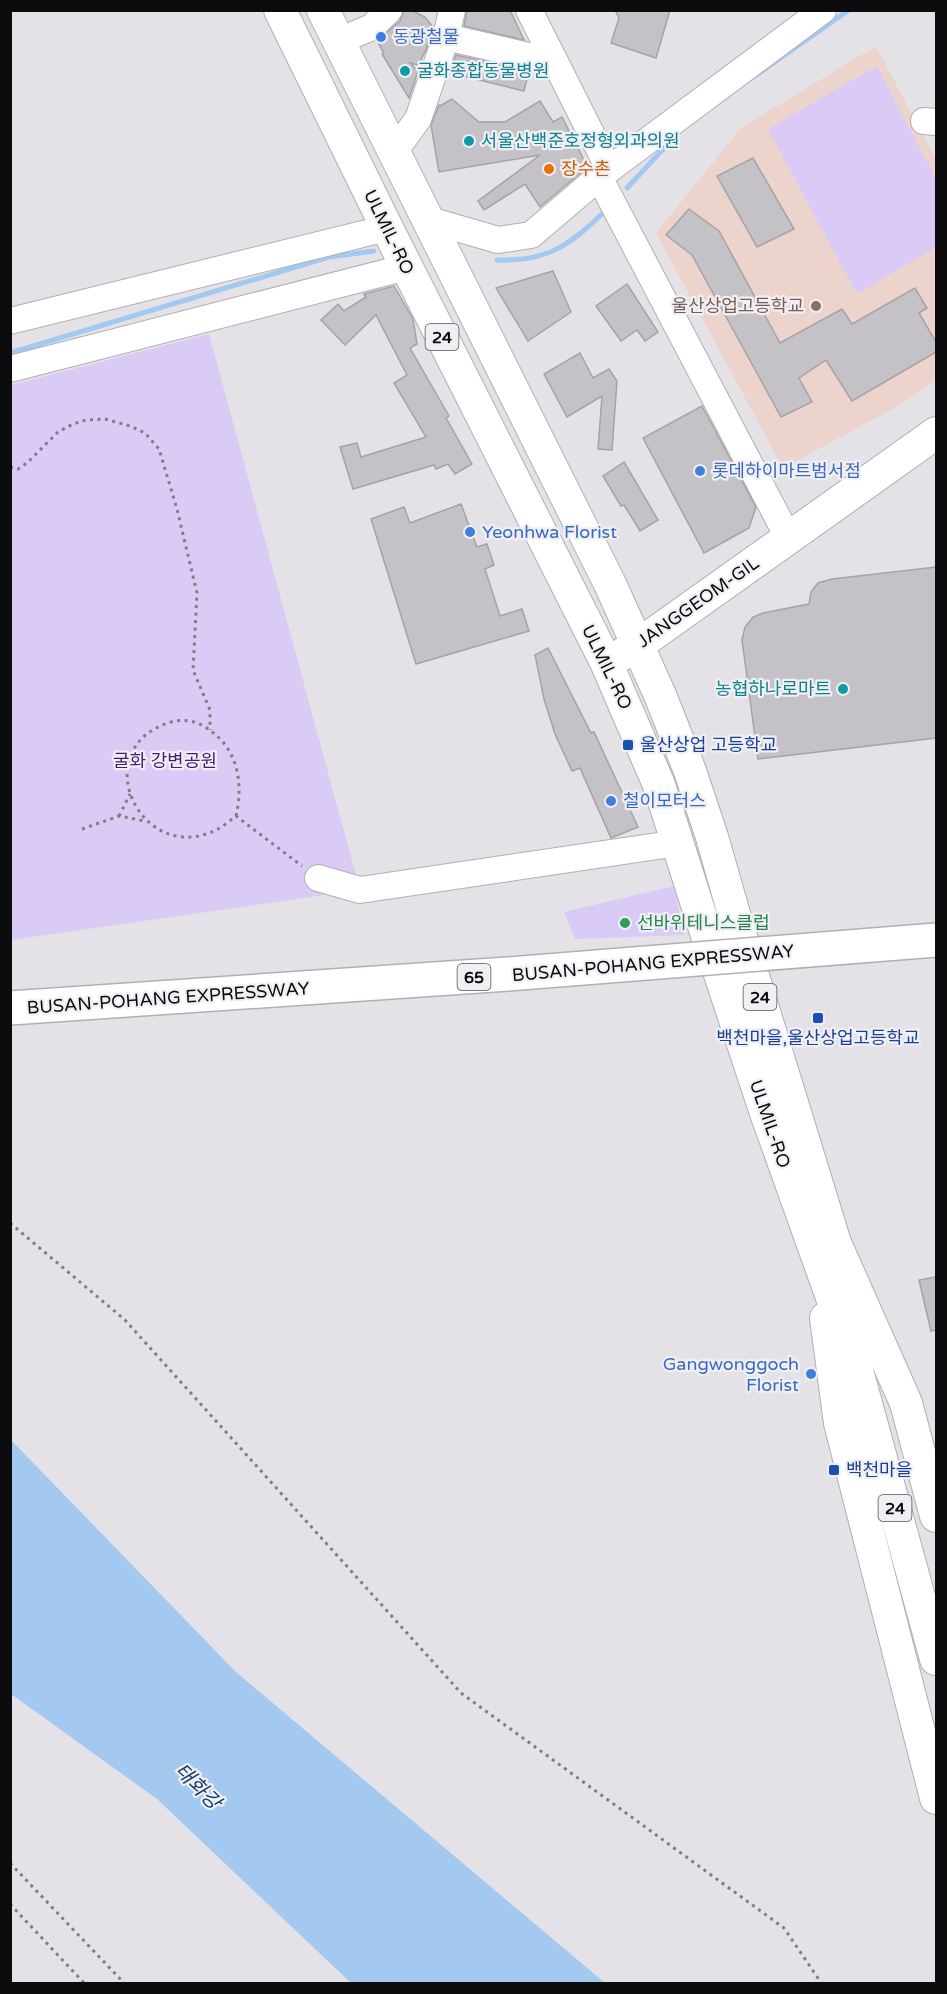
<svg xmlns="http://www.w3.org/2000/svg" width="947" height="1994" viewBox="0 0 947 1994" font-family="'Varela Round','Noto Sans KR',sans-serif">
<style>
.education{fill:#ecd3cc}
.green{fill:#dacbf6}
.water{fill:#a3c9f1}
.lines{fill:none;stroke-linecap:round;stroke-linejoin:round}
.stream{stroke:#a3c9f1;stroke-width:5}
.building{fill:#c4c2c7;stroke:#a5a3a7;stroke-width:1.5}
.minor-casing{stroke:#b1afb4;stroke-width:28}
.major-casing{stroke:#b1afb4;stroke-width:34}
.path{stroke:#7f7e81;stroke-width:3;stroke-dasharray:3 4.5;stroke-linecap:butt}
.minor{stroke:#fff;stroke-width:26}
.major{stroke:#fff;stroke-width:32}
.highway-bridge-casing{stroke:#b1afb4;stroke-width:36;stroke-linecap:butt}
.highway-bridge{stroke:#fff;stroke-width:33}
.shop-dot{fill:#3f7fe0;stroke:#f1eff4;stroke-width:2}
.culture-dot{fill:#0f9aa8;stroke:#f1eff4;stroke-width:2}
.food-dot{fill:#e8710a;stroke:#f1eff4;stroke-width:2}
.education-dot{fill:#8d6e63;stroke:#f1eff4;stroke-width:2}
.transit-dot{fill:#1a4fb4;stroke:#f1eff4;stroke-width:2}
.leisure-dot{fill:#2e9e5b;stroke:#f1eff4;stroke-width:2}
.labels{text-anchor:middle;stroke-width:4.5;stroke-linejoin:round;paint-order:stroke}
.shield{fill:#f1eff4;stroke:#514f52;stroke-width:1.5}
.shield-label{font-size:16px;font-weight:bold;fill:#0c0b0d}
.shop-label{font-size:18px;fill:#366cbe;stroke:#f1eff4;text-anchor:start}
.culture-label{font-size:18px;fill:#0d838f;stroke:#f1eff4;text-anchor:start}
.food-label{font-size:18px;fill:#c56008;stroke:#f1eff4;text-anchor:start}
.street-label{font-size:18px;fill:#0c0b0d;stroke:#f1eff4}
.education-label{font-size:18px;fill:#785e54;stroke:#f1eff4;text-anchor:end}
.transit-label{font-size:18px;fill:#164399;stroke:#f1eff4;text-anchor:start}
.park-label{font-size:18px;fill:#471b76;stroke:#f1eff4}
.leisure-label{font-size:18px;fill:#27864d;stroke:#f1eff4;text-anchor:start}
.water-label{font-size:20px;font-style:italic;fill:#113f69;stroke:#f1eff4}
</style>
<rect width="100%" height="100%" fill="#e4e2e7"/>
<!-- education -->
<path class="education" d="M876 46 936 160V379L898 406 783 468 656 233 741 128Z"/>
<!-- green -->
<g class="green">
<path d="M877 66 936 180V247L857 294 768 129Z"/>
<path d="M209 334 360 890 11 940V385Z"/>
<path d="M674 886 684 935 575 939 564 912Z"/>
</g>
<!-- water -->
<path class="water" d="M10 1439 236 1672 605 1983H351L157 1799 11 1694Z"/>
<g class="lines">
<!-- stream -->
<g class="stream">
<path d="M752 78 849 10"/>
<path d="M627 188 678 133"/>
<path d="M497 260C549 262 571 244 607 209"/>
<path d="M10 353 329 257 374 251"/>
</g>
</g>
<!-- building -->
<g class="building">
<path d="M404 10H411L425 17 433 27 426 50 418 65 410 63 418 71 409 98 382 54 384 53 377 41 400 21Z"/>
<path d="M467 10H510L524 40 464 26Z"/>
<path d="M615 10H670L656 58 611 43 619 18Z"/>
<path d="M456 55 529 71 524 91 450 73Z"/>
<path d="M452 99 479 122H505L540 101 553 122 562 117 585 162V169L540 207 525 184 484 210 478 201 540 155 439 172 431 125 439 105 440 106Z"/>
<path d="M753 158 794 229 757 247 717 176Z"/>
<path d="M689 209 719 231 780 343 842 309 852 324 915 288 927 308 919 313 936 342V352L852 401 826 360 799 378 812 402 781 417 692 255 666 235Z"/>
<path d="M553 271 571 312 528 341 496 288Z"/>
<path d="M627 284 658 332 645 341 637 330 621 341 596 306Z"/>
<path d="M394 286 413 319 417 344 410 348 449 416 446 418 472 464 455 474 448 464 436 469 434 465 353 489 340 447 357 443 361 457 426 437 394 383 407 375 376 315 345 345 321 320 338 304 344 311 366 297 364 294Z"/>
<path d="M580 353 593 378 609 369 617 381 612 450 598 449 602 396 567 417 544 374Z"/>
<path d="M702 406 756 507 749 528 704 553 643 438Z"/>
<path d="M624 462 658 520 640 531 624 505 621 506 603 476Z"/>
<path d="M461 504 477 547 487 544 494 565 485 569 500 616 522 609 529 631 416 664 371 519 404 507 410 523Z"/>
<path d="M936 567V738L758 759 742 640 745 627 753 617 763 613 809 604 811 592 818 583 832 579Z"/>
<path d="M548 648 591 733 594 732 638 827 611 838 580 768 572 771 555 734 544 699 535 655Z"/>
<path d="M936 1277V1330L931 1331 919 1280Z"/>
</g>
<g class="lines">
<defs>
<g id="minor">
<path d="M529 10 609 169"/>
<path d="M446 37 452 10"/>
<path d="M339 41 372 27 389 10"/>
<path d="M924 121 936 122"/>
<path d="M394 152 418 119 446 37 555 62"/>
<path d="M599 177 789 539"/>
<path d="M429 220 498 240 531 235 599 177 823 10"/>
<path d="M10 321 387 228"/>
<path d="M10 369 407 267"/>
<path d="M318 878 360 890 678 843"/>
</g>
<g id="major">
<path d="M280 10 387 228 606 662 659 785 700 914 766 1113 853 1356 936 1659"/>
<path d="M323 10 610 584 660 695 690 771 712 837 734 914 835 1243 838 1258"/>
<path d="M621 655 638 645 936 433"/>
<path d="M835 1243 906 1403 936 1516"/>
<path d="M826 1318 840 1423 936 1798"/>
</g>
</defs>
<!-- minor casing -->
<use href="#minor" class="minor-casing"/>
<!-- major casing -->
<use href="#major" class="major-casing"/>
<!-- path -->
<g class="path">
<path d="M10 467 18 469 27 463 58 432 73 424 86 420 105 419 130 426 145 433 159 449 177 509 197 593 193 670 210 710V730"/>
<path d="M119 816 130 794"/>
<path d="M236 816C242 790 240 763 223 742 209 727 192 716 171 722 87 747 137 860 209 833 219 830 228 822 236 816L302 866"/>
<path d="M82 829 119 816 145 821"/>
<path d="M10 1223 125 1320 461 1693 784 1928 822 1984"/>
<path d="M10 1863 125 1984"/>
<path d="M10 1904 85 1984"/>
</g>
<!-- minor -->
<use href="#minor" class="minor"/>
<!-- major -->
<use href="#major" class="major"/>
<defs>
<path id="highway-bridge" d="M10 1008 508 974 936 940"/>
</defs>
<!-- highway-bridge casing -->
<use href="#highway-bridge" class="highway-bridge-casing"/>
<!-- highway-bridge -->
<use href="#highway-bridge" class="highway-bridge"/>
</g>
<!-- markers -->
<g class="shop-dot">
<circle cx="381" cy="37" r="6"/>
<circle cx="700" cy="471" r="6"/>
<circle cx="470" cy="532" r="6"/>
<circle cx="611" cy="801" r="6"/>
<circle cx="811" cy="1374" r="6"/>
</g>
<g class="culture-dot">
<circle cx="405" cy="71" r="6"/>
<circle cx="469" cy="141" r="6"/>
<circle cx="843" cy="689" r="6"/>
</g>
<circle class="food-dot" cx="549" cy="169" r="6"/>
<circle class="education-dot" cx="816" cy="306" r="6"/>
<g class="transit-dot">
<rect x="622" y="739" width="12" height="12" rx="3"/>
<rect x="812" y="1012" width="12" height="12" rx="3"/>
<rect x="828" y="1464" width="12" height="12" rx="3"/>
</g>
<circle class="leisure-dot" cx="625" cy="923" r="6"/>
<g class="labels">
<!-- shield labels -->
<g class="shield">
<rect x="425.5" y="324" width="33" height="26" rx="4.5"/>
<rect x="457.5" y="964" width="33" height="26" rx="4.5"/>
<rect x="743.5" y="984" width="33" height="26" rx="4.5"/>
<rect x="878.5" y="1495" width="33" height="26" rx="4.5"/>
</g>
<g class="shield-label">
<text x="442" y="343">24</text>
<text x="474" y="983">65</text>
<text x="760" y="1003">24</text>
<text x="895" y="1514">24</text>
</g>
<!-- shop labels -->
<g class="shop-label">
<text x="393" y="43">동광철물</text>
<text x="712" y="477">롯데하이마트범서점</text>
<text x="482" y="538">Yeonhwa Florist</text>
<text x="623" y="807">철이모터스</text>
<text x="799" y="1370" text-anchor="end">Gangwonggoch<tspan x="799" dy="21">Florist</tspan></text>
</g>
<!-- culture labels -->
<g class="culture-label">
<text x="417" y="77">굴화종합동물병원</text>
<text x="481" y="147">서울산백준호정형외과의원</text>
<text x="831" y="695" text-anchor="end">농협하나로마트</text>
</g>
<!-- food labels -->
<g class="food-label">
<text x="561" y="175">장수촌</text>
</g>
<!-- street labels -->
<g class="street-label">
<text transform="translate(389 232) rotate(64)" y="6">ULMIL-RO</text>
<text transform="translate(698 602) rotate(-35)" y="6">JANGGEOM-GIL</text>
<text transform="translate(607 667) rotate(64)" y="6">ULMIL-RO</text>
<text transform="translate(653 963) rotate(-5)" y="6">BUSAN-POHANG EXPRESSWAY</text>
<text transform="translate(168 998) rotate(-4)" y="6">BUSAN-POHANG EXPRESSWAY</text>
<text transform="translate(770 1124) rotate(71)" y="6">ULMIL-RO</text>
</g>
<!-- education labels -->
<g class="education-label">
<text x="804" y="312">울산상업고등학교</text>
</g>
<!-- transit labels -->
<g class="transit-label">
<text x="640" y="751">울산상업 고등학교</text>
<text x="818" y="1044" text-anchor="middle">백천마을,울산상업고등학교</text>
<text x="846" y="1476">백천마을</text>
</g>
<!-- park labels -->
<g class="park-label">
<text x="165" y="767">굴화 강변공원</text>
</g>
<!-- leisure labels -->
<g class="leisure-label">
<text x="637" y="929">선바위테니스클럽</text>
</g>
<!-- water labels -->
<g class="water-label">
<text transform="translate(198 1786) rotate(45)" y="7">태화강</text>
</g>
</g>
<!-- border -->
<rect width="947" height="1994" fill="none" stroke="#0c0b0d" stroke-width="24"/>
</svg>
